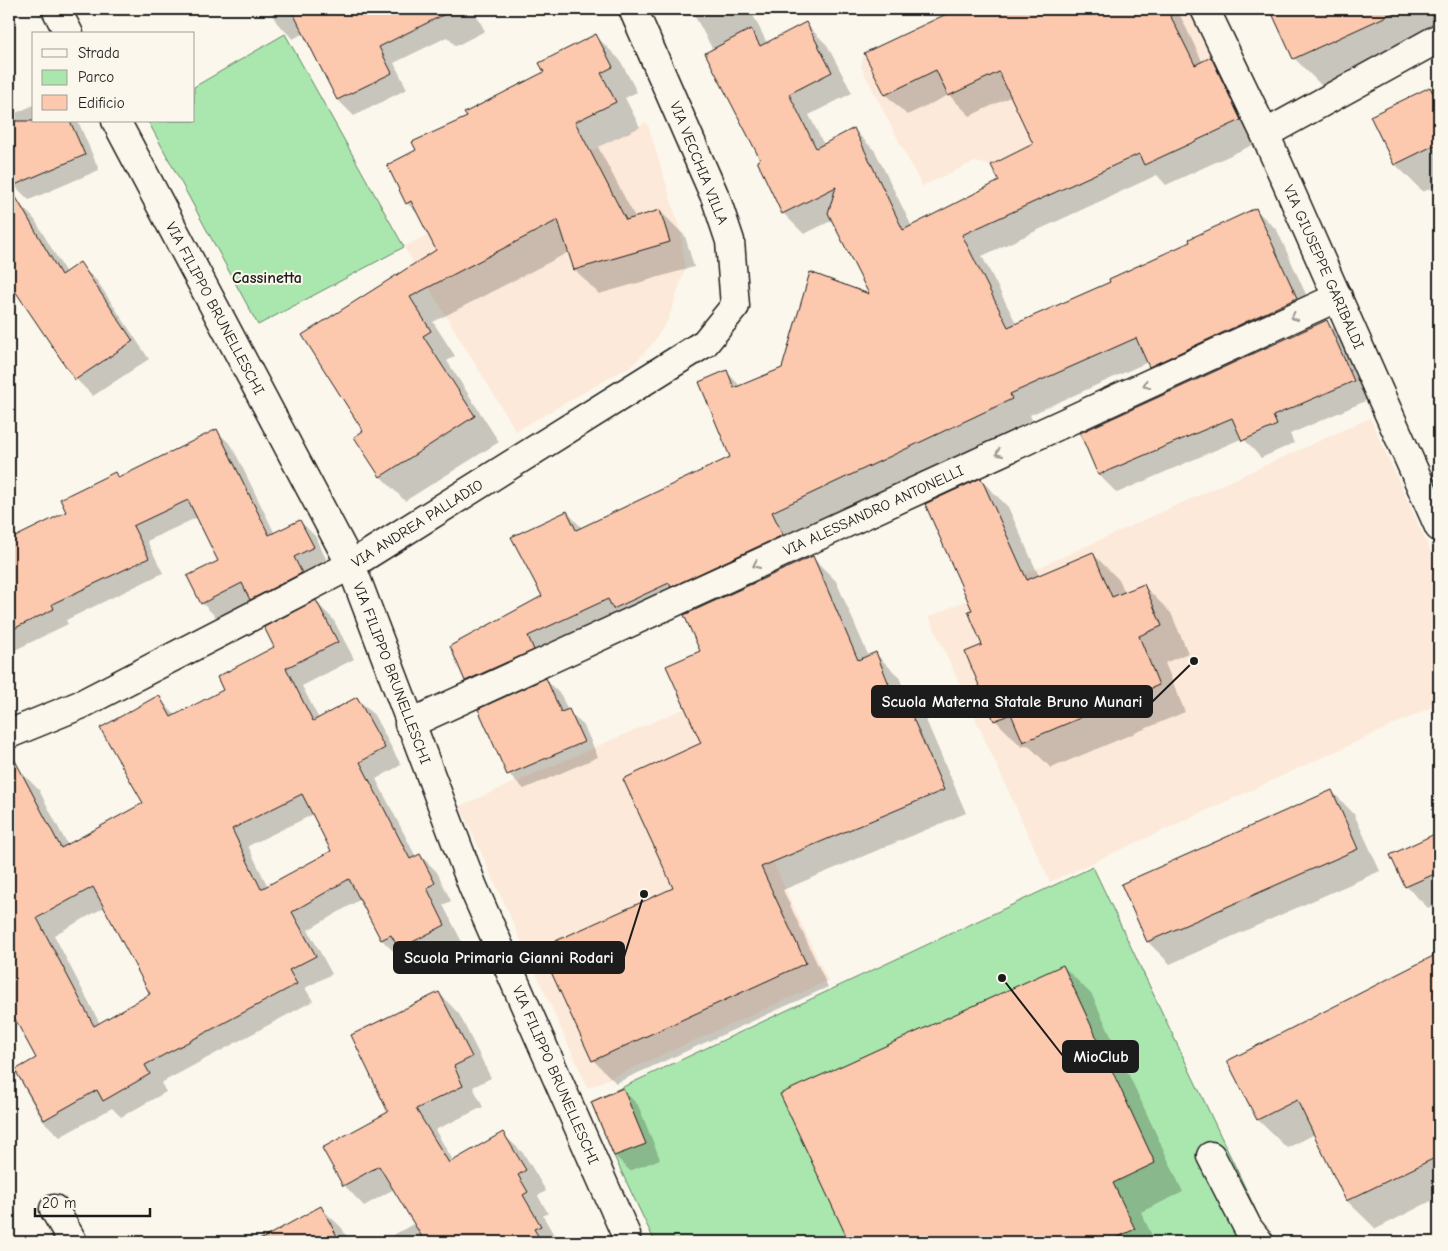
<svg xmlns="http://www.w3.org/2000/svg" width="1448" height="1251" viewBox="0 0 1448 1251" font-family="'Comic Neue',sans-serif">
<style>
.built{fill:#fce9d9}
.green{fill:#aae7ae;stroke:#638265}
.shadow{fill:#0003;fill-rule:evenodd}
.building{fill:#fdc9ae;stroke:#1c1c1c;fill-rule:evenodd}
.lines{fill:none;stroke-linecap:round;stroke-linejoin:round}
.minor-casing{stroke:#1c1c1c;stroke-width:31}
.minor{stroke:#fbf7ec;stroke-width:28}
.oneway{stroke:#97948e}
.labels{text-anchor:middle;stroke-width:4;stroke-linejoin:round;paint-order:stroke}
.street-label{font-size:15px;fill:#1c1c1c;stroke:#fbf7ec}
.neighbourhood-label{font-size:16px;font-weight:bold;fill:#1c1c1c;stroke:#fbf7ec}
.leader{fill:none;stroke:#1c1c1c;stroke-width:2}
.callout-dot{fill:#1c1c1c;stroke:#fbf7ec;stroke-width:2}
.callout{fill:#1c1c1c;stroke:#1c1c1c;stroke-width:2}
.callout-label{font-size:16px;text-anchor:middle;font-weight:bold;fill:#fff}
</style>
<rect width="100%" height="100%" fill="#fbf7ec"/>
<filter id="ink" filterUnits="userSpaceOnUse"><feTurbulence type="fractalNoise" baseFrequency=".02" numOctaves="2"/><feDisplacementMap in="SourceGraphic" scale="10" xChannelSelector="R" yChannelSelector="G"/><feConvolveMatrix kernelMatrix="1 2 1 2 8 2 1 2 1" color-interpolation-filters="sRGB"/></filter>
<g filter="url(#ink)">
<!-- built -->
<g class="built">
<path d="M957 9H1190L1213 56 991 165 974 162 922 186 861 67 864 53Z"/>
<path d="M647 122 681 233 685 270 668 320 652 344 634 364 516 431 404 247Z"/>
<path d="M1370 418 1439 570V704L1050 882 929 617Z"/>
<path d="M699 702 828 981 588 1088 460 806Z"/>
</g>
<!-- green -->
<g class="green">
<path d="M285 34 404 247 258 325 148 121H194V87Z"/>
<path d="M1093 867 1271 1242H655L614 1156 591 1102Z"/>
</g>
<!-- shadow -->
<g class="shadow">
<path d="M269 9H473L485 31 456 46 447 37 394 63 407 89 354 116 338 100 304 33 293 39 277 23Z"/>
<path d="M691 9H750L767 43 806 24 827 45 852 93 809 115 824 145 854 130 875 151 912 227 1001 182 1035 145 1012 96 970 116 949 95 907 115 886 95 866 54 960 9H1177L1203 63 1211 59 1231 80 1261 141 1166 185 1157 175 982 256 1017 325 1112 282 1256 210 1277 230 1317 319 1171 387 1148 362 1030 415 1032 420 792 533 487 701 466 680 544 597 567 512 582 528 731 458 727 372 741 387 783 369 871 296 833 220 804 234 783 213 713 50Z"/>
<path d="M1271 9H1429L1439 32 1333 97 1294 58Z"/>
<path d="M595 35 620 60 637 92 625 98 640 127 598 147 636 219 660 211 685 236 694 267 599 294 575 270 569 252 433 322 455 356 447 361 499 442 405 501 381 477 355 437 365 431 303 335 437 251 419 215 407 203 418 151 468 118 546 73Z"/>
<path d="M1439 84V184L1423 192 1395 164 1372 116Z"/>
<path d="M34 105V121H78L99 170 29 200 14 185 9 173V116Z"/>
<path d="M18 202 35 220 66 273 79 264 97 281 149 359 93 396 76 379 11 284H9V207Z"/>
<path d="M1327 322 1344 340 1370 399 1290 434 1294 443 1261 458 1243 438 1117 493 1099 475 1081 434Z"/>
<path d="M217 431 232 446 275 534 300 521 315 536 328 563 266 614 252 600 217 618 202 603 220 561 198 517 147 541 163 573 66 620 68 624 9 653V541L68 513 115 474 119 478Z"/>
<path d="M981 480 1008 507 1039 576 1093 554 1120 581 1125 593 1144 586 1171 613 1188 653 1165 663 1185 712 1051 768 1028 745 1022 747 995 720 984 645 974 611Z"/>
<path d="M812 557 836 581 869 657 876 654 899 677 907 697 923 713 966 813 783 890 828 987 616 1083 593 1060 674 888 703 744 702 651Z"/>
<path d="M316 602 333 619 354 659 302 686 319 719 357 698 374 715 401 765 376 779 416 857 420 855 437 872 451 901 443 905 462 942 417 965 405 953 399 957 382 940 361 899 308 930 332 974 305 988 313 1001 161 1083 166 1092 121 1117 112 1108 60 1137 42 1120 18 1076 37 1059 9 1005V780L22 773 39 790 68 846 145 804 158 697 176 716 225 691 276 647ZM314 814 333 851 268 887 248 846ZM105 907 152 995 100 1024 54 935Z"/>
<path d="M546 680 561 695 568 711 584 726 598 757 524 789 509 774Z"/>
<path d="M1439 710V730L1432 714Z"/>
<path d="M1332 791 1354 814 1380 871 1170 964 1148 942Z"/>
<path d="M1439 833V903L1428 908 1406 886 1392 855Z"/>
<path d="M1439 954V1197L1376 1229 1347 1201 1315 1134 1287 1148 1258 1120 1228 1061Z"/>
<path d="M1063 966 1092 995 1183 1192 1141 1212 1155 1242H850L782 1095Z"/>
<path d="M439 993 459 1014 491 1078 473 1087 483 1107 435 1130 454 1162 503 1134 524 1154 546 1191 538 1196 548 1213 543 1216 558 1242H381L415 1223 394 1189 364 1206 344 1185 390 1113Z"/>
<path d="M623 1090 638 1105 660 1159 630 1171 615 1156Z"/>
<path d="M9 1151 14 1160 9 1163Z"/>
<path d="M321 1208 342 1228 349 1242H286L280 1231Z"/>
</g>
<!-- building -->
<g class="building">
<path d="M291 9H455L379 47 392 73 337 100Z"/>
<path d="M957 9H1167L1195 65 1211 57 1241 120 1144 165 1139 154 962 235 1008 327 1110 282 1109 279 1190 242 1189 239 1256 208 1297 298 1149 367 1136 338 1010 394 1012 399 772 512 783 535 671 587 669 583 613 609 608 599 528 636 534 650 465 681 450 646 542 596 511 537 567 511 576 530 730 457 699 382 727 370 734 388 782 368 810 272 869 294 828 213 836 187 782 214 757 161 760 159 705 53 751 29 760 46 806 22 832 72 789 94 816 148 854 128 903 230 999 181 991 165 1033 144 999 72 948 96 936 70 885 95 864 53Z"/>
<path d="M1270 9H1402L1293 59Z"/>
<path d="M596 34 613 67 601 73 616 102 575 122 626 220 660 210 670 242 574 270 558 220 410 297 431 331 423 336 475 416 380 477 354 437 363 431 302 335 436 250 411 201 406 204 387 165 416 150 412 142 467 117 464 113 544 72 539 63Z"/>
<path d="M1430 87 1439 105V143L1394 165 1370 116Z"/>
<path d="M9 121H70L85 155 10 187 61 275 80 262 133 341 75 380 9 282Z"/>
<path d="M1327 320 1354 381 1273 416 1277 425 1242 441 1232 418 1098 475 1080 433Z"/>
<path d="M217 429 269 535 300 520 314 547 294 557 302 573 250 600 242 583 201 604 187 576 218 561 188 500 133 526 149 558 52 604 54 609 9 631V540L66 512 60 499 115 472 118 478Z"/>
<path d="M981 478 1027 580 1093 552 1112 597 1144 584 1162 626 1139 636 1159 685 1023 742 1011 714 994 721 965 652 982 645 968 611 972 610 925 504Z"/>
<path d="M813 556 858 660 876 652 892 692 900 688 944 790 761 867 806 963 592 1061 540 948 673 888 623 779 701 743 666 666 700 651 684 615Z"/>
<path d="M316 600 338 642 286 668 313 721 357 697 385 748 360 762 410 859 420 854 435 883 427 888 445 925 399 949 391 935 381 940 349 879 292 912 316 956 289 970 297 984 145 1065 150 1074 103 1101 97 1090 44 1120 15 1070 36 1058 9 1008V749L61 848 143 803 100 728 159 695 171 717 223 690 217 677 274 647 264 627ZM302 794 331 851 261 889 232 829ZM93 887 150 994 94 1026 37 918Z"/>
<path d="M546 678 561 712 569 709 584 742 507 775 478 709Z"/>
<path d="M1332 790 1358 849 1147 942 1121 884Z"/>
<path d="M1439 832V872L1405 887 1390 855Z"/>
<path d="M1439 953V1156L1346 1201 1297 1100 1257 1120 1227 1061Z"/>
<path d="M1063 965 1155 1163 1113 1183 1135 1229 1107 1242H849L780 1094Z"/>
<path d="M439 992 472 1057 454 1066 463 1086 416 1109 449 1163 503 1132 526 1170 518 1175 528 1192 523 1195 541 1226 534 1229 542 1242H425L379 1166 343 1186 322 1148 388 1112 351 1035Z"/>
<path d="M623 1088 646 1144 614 1156 591 1102Z"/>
<path d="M321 1206 340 1242H256Z"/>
</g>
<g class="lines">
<defs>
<g id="minor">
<path d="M56 9 69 34"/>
<path id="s1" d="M1205 9 1265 134 1439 527"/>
<path id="s2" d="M116 121 351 565 473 887 626 1235 625 1242"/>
<path d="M1265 134 1439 38"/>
<path id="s3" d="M409 724 1338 297"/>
<path id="s4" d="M9 734 80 705 351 565 705 343 735 306 730 241 716 199 633 9"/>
<path d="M1211 1156 1248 1228 1259 1242"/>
<path d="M54 1209 73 1242"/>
</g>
</defs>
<!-- minor casing -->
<use href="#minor" class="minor-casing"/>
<!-- minor -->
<use href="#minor" class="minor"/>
</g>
<!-- one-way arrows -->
<defs><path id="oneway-chevron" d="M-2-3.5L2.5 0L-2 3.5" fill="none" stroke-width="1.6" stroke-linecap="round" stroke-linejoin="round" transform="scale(1.25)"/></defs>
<g class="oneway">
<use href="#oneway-chevron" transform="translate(1294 317) rotate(155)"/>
<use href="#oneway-chevron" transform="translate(1146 385) rotate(155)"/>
<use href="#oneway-chevron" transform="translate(999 453) rotate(155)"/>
<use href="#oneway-chevron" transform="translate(756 565) rotate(155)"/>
</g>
</g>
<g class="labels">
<!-- street labels -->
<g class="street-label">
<text transform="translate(699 163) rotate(68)" y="5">VIA VECCHIA VILLA</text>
<text dy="5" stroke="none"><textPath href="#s1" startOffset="284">VIA GIUSEPPE GARIBALDI</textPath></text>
<text dy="5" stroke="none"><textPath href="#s2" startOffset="212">VIA FILIPPO BRUNELLESCHI</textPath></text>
<text dy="5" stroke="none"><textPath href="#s3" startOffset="511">VIA ALESSANDRO ANTONELLI</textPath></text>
<text dy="5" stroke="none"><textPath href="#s4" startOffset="460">VIA ANDREA PALLADIO</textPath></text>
<text dy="5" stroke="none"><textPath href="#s2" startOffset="618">VIA FILIPPO BRUNELLESCHI</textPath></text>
<text dy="5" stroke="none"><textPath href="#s2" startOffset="1052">VIA FILIPPO BRUNELLESCHI</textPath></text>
</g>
<!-- neighbourhood labels -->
<g class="neighbourhood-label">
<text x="267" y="283">Cassinetta</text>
</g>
</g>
<!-- callouts -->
<path class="leader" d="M1194 661L1152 702M644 894L624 957M1002 978L1063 1056"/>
<g class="callout-dot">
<circle cx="1194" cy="661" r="5"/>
<circle cx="644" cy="894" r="5"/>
<circle cx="1002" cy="978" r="5"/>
</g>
<g class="callout">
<rect x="872" y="686" width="280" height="31" rx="5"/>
<rect x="394" y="942" width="230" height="31" rx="5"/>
<rect x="1063" y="1041" width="75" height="31" rx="5"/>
</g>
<g class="callout-label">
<text x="1012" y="707">Scuola Materna Statale Bruno Munari</text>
<text x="509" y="963">Scuola Primaria Gianni Rodari</text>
<text x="1101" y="1062">MioClub</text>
</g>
<!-- margin -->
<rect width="1448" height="1251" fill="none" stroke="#fbf7ec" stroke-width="30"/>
<rect x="15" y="15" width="1418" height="1221" fill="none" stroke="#1c1c1c" stroke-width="2" filter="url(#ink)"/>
<!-- legend -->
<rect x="32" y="32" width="162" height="90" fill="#fbf7ec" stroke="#a29f99"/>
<rect x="42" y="49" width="25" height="8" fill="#fbf7ec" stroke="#a29f99"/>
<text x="78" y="58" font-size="15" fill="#1c1c1c">Strada</text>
<rect x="42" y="70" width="25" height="15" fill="#aae7ae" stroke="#a29f99"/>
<text x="78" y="82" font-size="15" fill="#1c1c1c">Parco</text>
<rect x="42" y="95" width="25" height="15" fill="#fdc9ae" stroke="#a29f99"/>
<text x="78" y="108" font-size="15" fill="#1c1c1c">Edificio</text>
<!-- scale -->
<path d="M35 1208v8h115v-8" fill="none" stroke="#1c1c1c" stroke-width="2.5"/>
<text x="42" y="1208" font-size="15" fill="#1c1c1c" stroke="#fbf7ec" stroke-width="4" paint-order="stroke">20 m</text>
</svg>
